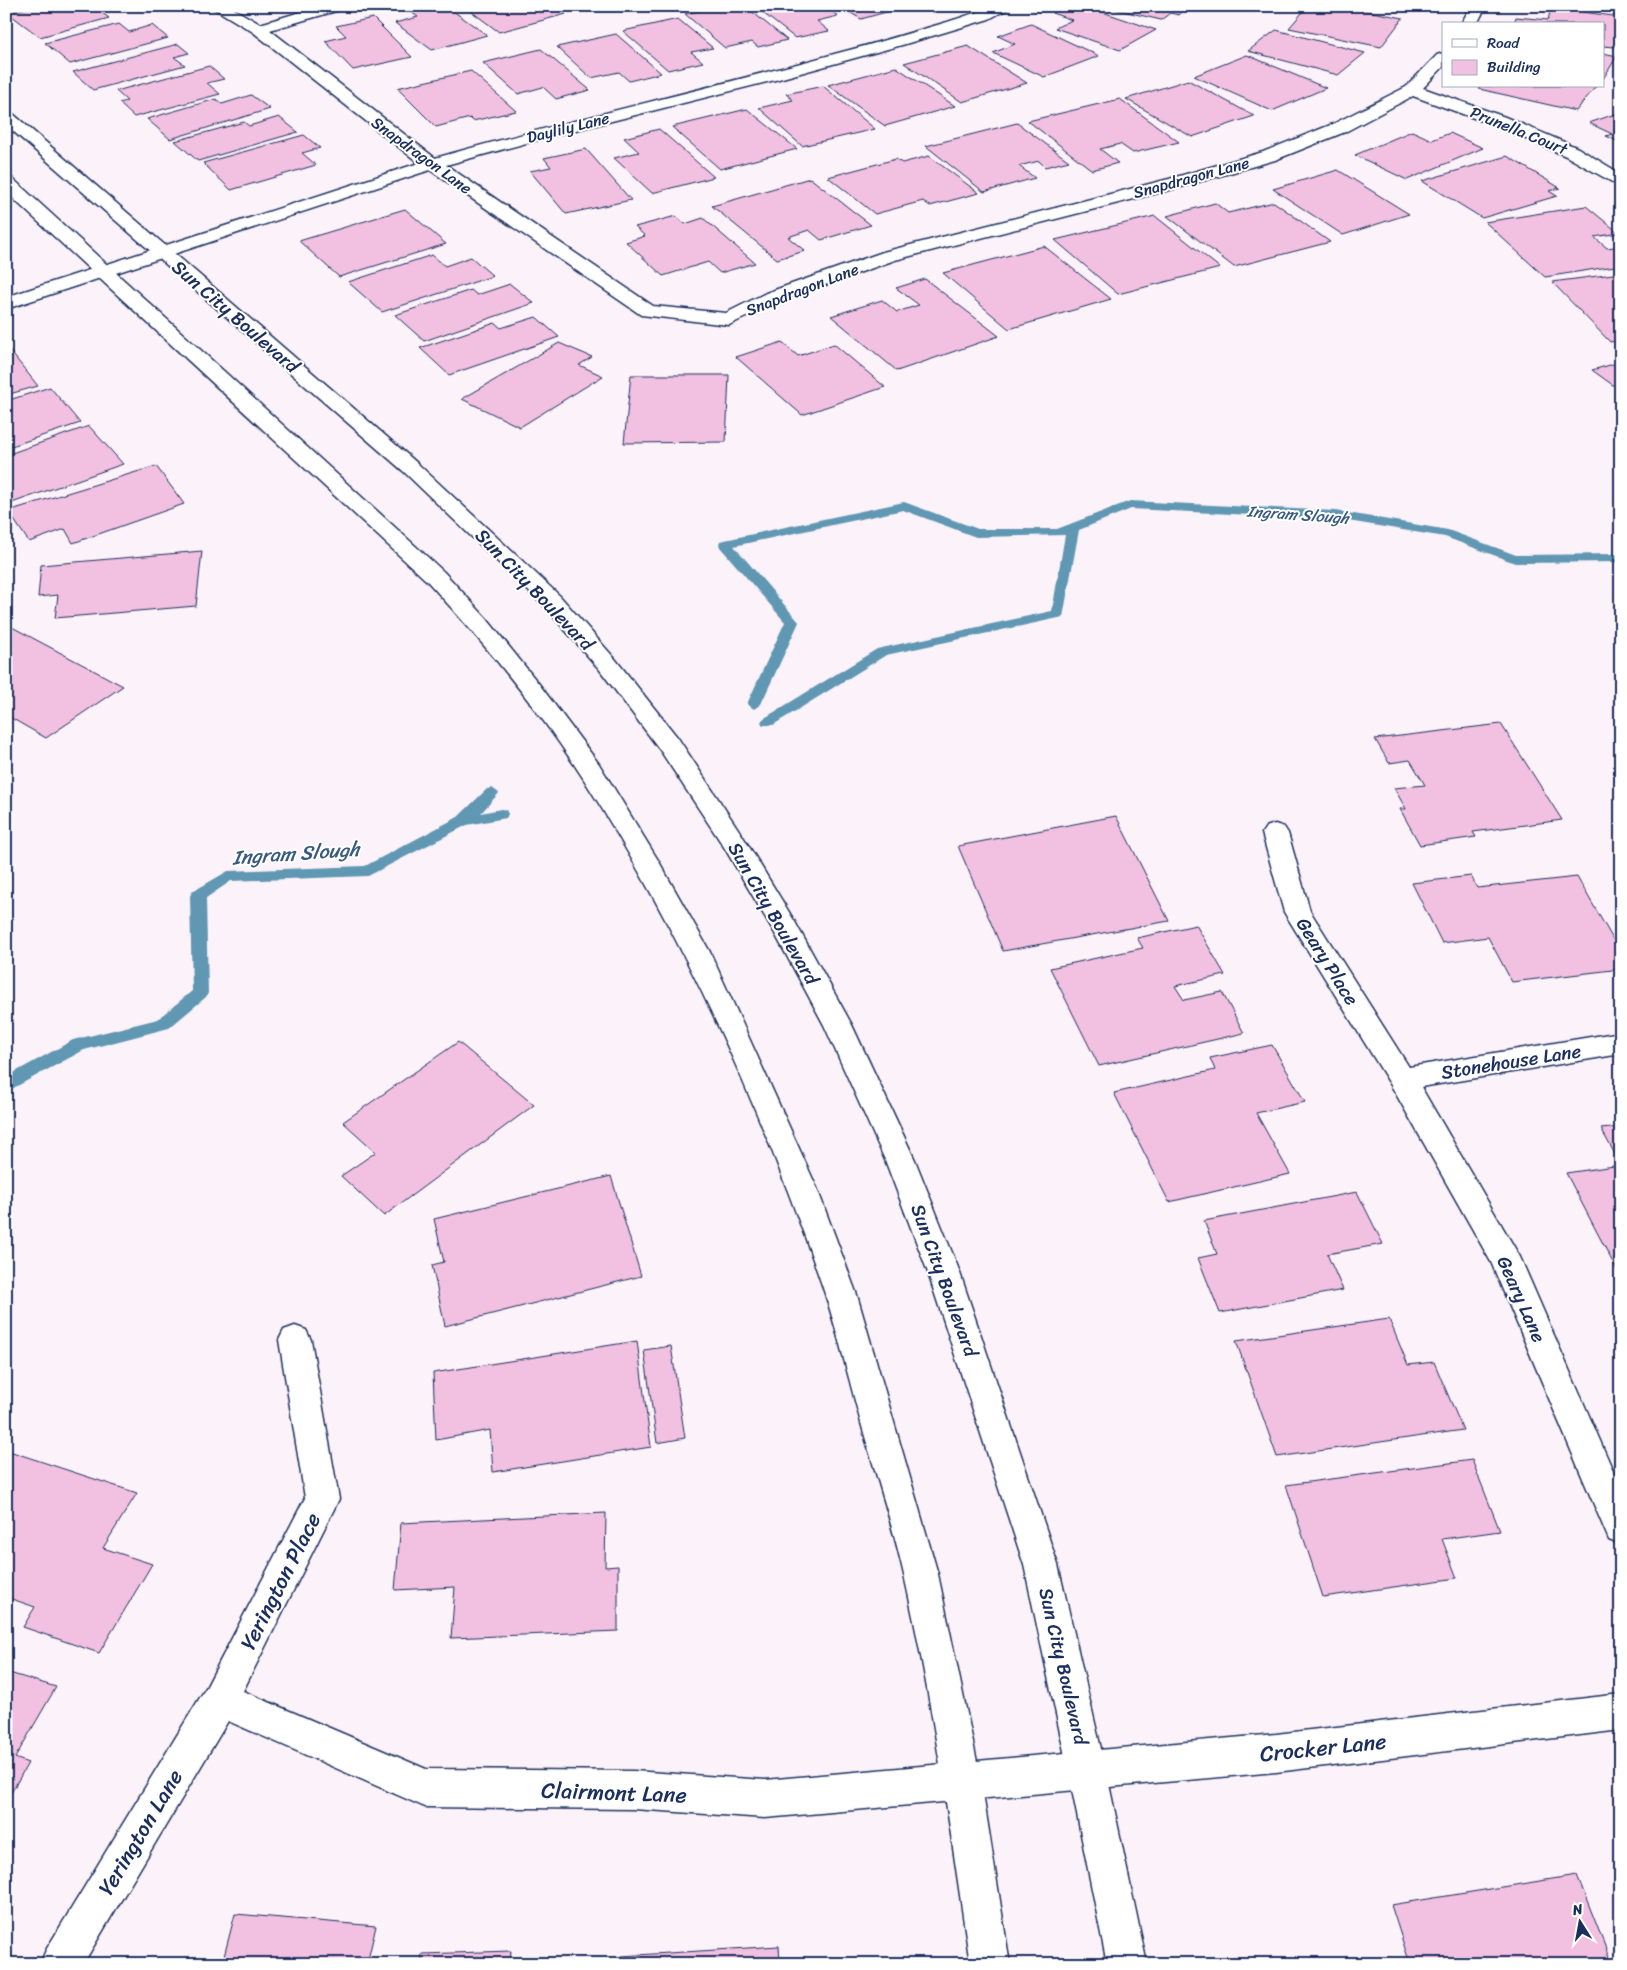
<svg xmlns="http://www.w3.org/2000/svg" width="1627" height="1970" viewBox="0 0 1627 1970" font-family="Sriracha,sans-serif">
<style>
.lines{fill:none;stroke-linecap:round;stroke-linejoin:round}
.stream{fill:#6097b3;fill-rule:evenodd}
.building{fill:#f2c0e0;stroke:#1b2f5e}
.minor-casing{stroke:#1b2f5e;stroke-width:3}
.tertiary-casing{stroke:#1b2f5e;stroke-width:3}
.minor{fill:#fff;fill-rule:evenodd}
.tertiary{fill:#fff;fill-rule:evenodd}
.labels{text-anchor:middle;stroke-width:4;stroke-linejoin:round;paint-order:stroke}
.far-street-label{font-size:16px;fill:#1b2f5e;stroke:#fff}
.far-water-label{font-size:16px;font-style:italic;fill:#385a82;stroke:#fff}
.street-label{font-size:19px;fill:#1b2f5e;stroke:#fff}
.water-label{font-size:20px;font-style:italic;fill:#385a82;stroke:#fff}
.near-street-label{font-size:22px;fill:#1b2f5e;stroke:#fff}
</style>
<rect width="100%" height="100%" fill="#fcf2f9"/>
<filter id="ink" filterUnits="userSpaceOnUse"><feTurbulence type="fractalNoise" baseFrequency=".02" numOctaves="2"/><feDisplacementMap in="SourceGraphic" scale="10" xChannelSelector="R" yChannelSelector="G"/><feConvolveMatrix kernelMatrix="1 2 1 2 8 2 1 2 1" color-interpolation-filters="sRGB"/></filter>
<g filter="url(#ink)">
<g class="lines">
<!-- stream -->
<g class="stream">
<path d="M1130 501 1336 511 1448 530 1516 555 1621 554V562L1515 563 1445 537 1336 519 1131 509 1079 530 1063 617 886 655 773 725H763L761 722 763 719 877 649 1052 611 1065 535 976 537 903 510 734 546 799 622 761 704 754 709 747 704 785 622 720 547 719 544 720 541 904 502 978 529H1057Z"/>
<path d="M492 788 499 793 481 813 501 809 506 810 508 814 506 818 467 825 368 876 231 881 206 898 208 993 206 997 169 1028 84 1050 6 1092V1077L73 1040 158 1019 192 991 190 896 192 892 228 871 365 866 458 817 487 789Z"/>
</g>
</g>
<!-- building -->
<g class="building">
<path d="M34 6H98L94 7 109 18 40 37 8 13Z"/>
<path d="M418 6H446L487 35 432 50 395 23 418 17 407 9Z"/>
<path d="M464 6H555L566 14 499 32Z"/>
<path d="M723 6H745L787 40 758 47 752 42 725 48 685 14Z"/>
<path d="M754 6H824L838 16 817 21 829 31 795 38Z"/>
<path d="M839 6H908L861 19Z"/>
<path d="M1066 6H1085L1156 30 1120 50 1055 28 1072 20 1052 13Z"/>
<path d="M1101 6H1189L1179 15 1170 13 1161 20Z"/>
<path d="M1308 6H1342L1403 18 1381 47 1289 28Z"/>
<path d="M1579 6H1621V10Z"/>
<path d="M1551 8 1621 17V41L1617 40 1615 47 1603 46V24H1514L1516 17 1548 20Z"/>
<path d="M373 18 412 57 353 70 325 41 346 36 336 26Z"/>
<path d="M678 19 713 48 691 52 703 62 668 70 623 31Z"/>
<path d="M119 24 129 32 152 25 168 38 70 64 45 43Z"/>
<path d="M1031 24 1099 56 1044 77 993 53 1015 44 998 36Z"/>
<path d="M1276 30 1365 53 1338 75 1248 51Z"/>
<path d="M616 34 661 73 629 81 619 72 591 78 557 47Z"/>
<path d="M178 44 189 53 174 57 185 65 93 90 73 72Z"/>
<path d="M968 46 1027 83 962 102 904 63Z"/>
<path d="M541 49 590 90 556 99 543 87 518 94 483 63Z"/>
<path d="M1603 53 1617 56 1603 79Z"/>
<path d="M1247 55 1326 88 1272 111 1194 76Z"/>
<path d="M209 66 224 79 207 83 220 94 134 117 119 103 127 101 116 91Z"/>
<path d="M896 67 955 106 885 126 828 85Z"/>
<path d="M471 71 516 111 473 121 470 118 436 127 397 88Z"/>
<path d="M1188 80 1254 116 1192 137 1126 99Z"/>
<path d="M823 86 875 129 802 146 759 108 793 100 786 94Z"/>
<path d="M1481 86H1596L1576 111 1479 89Z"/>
<path d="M251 95 270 109 170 139 147 119 216 99 222 104Z"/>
<path d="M1120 99 1179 142 1133 153 1120 144 1100 149 1118 163 1092 170 1028 121Z"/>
<path d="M747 109 797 149 720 169 672 127Z"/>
<path d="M1621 112V143L1606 136 1612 134 1589 123Z"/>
<path d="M279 117 298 132 198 161 175 141 244 122 249 126Z"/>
<path d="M1017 123 1069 161 1045 167 1039 161 1019 166 1035 178 984 192 926 146Z"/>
<path d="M659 129 714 177 652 193 614 158 639 152 624 138Z"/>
<path d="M1412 131 1432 140 1450 133 1483 148 1407 180 1355 155Z"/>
<path d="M304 135 320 148 302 153 316 165 231 190 203 163Z"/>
<path d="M586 149 631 200 566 214 530 171 551 167 544 158Z"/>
<path d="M929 156 979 193 930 206 923 201 875 214 828 177 896 159 902 163Z"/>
<path d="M1507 156 1560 188 1549 191 1557 196 1482 218 1422 181Z"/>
<path d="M1338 170 1409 214 1343 235 1273 189Z"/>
<path d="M810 178 871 225 821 240 809 230 788 237 805 251 777 259 712 206Z"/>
<path d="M1274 202 1330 242 1234 267 1167 216 1215 203 1228 213Z"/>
<path d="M1586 206 1619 233 1594 237 1607 248 1621 246V265L1545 277 1485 222Z"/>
<path d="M405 209 446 244 339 277 299 241Z"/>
<path d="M676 216 685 224 703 218 755 263 720 273 708 262 663 276 626 242 645 236 635 227Z"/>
<path d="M1155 216 1220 268 1118 294 1055 240Z"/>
<path d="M1044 246 1111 299 1009 329 943 273Z"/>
<path d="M432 255 445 266 471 257 493 276 382 312 348 282Z"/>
<path d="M1621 273V340L1610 342 1552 282Z"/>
<path d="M925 279 999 336 897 371 831 316 882 300 897 312 919 305 896 288Z"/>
<path d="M510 284 534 303 424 341 395 315 471 290 477 295Z"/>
<path d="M536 317 559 337 449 375 420 348 495 323 501 328Z"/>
<path d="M782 342 798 356 834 344 885 387 802 415 736 357Z"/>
<path d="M559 343 592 357 579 365 603 376 520 427 462 399Z"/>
<path d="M6 346 38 386 6 395Z"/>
<path d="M1621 362V391L1592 370Z"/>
<path d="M631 375H729L726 442 624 443Z"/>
<path d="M50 387 80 423 6 448V401Z"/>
<path d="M89 426 123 464 6 505V455Z"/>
<path d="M156 466 184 504 73 543 65 529 29 542 8 511Z"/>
<path d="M202 551 196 606 55 618 58 595 38 597 41 565Z"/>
<path d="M12 627 123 686 46 738 6 715V630Z"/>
<path d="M1501 724 1562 820 1473 832 1476 837 1420 845 1400 809H1406L1394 788 1425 785 1410 760 1389 763 1375 739Z"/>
<path d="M1116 816 1169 921 1003 951 958 846Z"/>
<path d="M1471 876 1477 888 1577 877 1621 953V969L1512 982 1488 937 1442 943 1412 883Z"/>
<path d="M1196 925 1225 975 1175 986 1184 1000 1222 992 1244 1033 1099 1066 1050 968 1143 948 1137 938Z"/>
<path d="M458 1042 534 1105 384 1216 341 1176 376 1152 343 1122Z"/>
<path d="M1272 1045 1305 1102 1256 1113 1290 1174 1169 1202 1114 1093 1215 1070 1210 1058Z"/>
<path d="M1621 1127V1165L1601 1129Z"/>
<path d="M1621 1165V1278L1566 1173Z"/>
<path d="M611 1176 641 1276 445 1326 432 1265 444 1262 434 1219Z"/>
<path d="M1357 1192 1383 1244 1327 1254 1343 1290 1220 1313 1198 1258 1217 1254 1204 1221Z"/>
<path d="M1389 1319 1408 1365 1434 1362 1463 1430 1277 1457 1236 1341Z"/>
<path d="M637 1341 651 1447 493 1472 490 1430 436 1440 433 1373Z"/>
<path d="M671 1346 685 1438 657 1443 644 1350Z"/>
<path d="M6 1450 137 1493 103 1548 152 1564 99 1653 23 1627 35 1607 6 1597Z"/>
<path d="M1472 1460 1500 1531 1442 1539 1457 1578 1323 1597 1286 1485Z"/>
<path d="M606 1513 605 1567 618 1566V1631L451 1638 455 1587 395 1590 401 1523Z"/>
<path d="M6 1672 56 1687 15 1758 28 1763 6 1802Z"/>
<path d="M1577 1875 1612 1964H1410L1391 1905Z"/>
<path d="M235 1914 376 1926 367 1964H222Z"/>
<path d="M779 1946 780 1964H621V1956Z"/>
<path d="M511 1951 510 1964H421L422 1954Z"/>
</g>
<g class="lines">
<defs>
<g id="minor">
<path d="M210 6H229L260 24 321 6H345L343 9 270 30 435 158C569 120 704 90 838 53 874 44 909 33 944 23 968 16 988 6 1013 6L989 19 902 45 775 80 552 136 446 165 653 306 726 313 766 293 883 252 1169 179 1263 152 1333 124 1406 87 1437 55 1443 53V67L1423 88 1505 117 1578 148 1621 174V187L1566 156 1493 125 1413 96 1345 132 1275 160 1181 187 895 260 780 301 729 325 641 315 430 170 6 309V297L419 163 253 32Z"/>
<path d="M1471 6H1486L1477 24H1461Z"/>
<path d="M1275 824 1284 827 1288 833 1310 911 1409 1067 1621 1032V1054L1421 1087 1520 1257 1621 1489V1545L1609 1540 1491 1262 1392 1087 1284 912 1262 833 1266 827Z"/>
<path d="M295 1326 306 1330 311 1340 339 1499 243 1691 426 1769 633 1771 765 1780 1276 1734 1621 1694V1730L1276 1772 765 1818 633 1809 425 1807 228 1721 83 1964H40L46 1950 207 1686 305 1498 279 1340 284 1330Z"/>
</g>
<g id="tertiary">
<path d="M6 111 12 113 417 463 560 596 616 660 678 738 742 835 795 922 852 1025 915 1160 959 1270 1058 1565 1106 1770 1147 1964H1107L1068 1770 1024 1565 927 1270 885 1160 824 1025 774 932 724 847 660 750 600 670 544 606 403 471 6 125Z"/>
<path d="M6 177 12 178 444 572 487 619 539 684 599 764 658 860 710 952 817 1188 857 1295 938 1574 981 1781 1010 1964H970C951 1834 933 1703 904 1575 893 1526 877 1478 863 1430 850 1384 839 1336 824 1291 763 1112 684 937 583 778 538 708 484 643 428 582L6 192Z"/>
</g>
</defs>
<!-- minor casing -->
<use href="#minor" class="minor-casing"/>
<!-- tertiary casing -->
<use href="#tertiary" class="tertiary-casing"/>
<!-- minor -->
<use href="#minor" class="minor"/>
<!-- tertiary -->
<use href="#tertiary" class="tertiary"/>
</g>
</g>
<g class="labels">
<!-- far-street labels -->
<g class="far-street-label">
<text transform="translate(568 127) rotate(-14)" y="6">Daylily Lane</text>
<text transform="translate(1519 130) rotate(22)" y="6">Prunella Court</text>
<text transform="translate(422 155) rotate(36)" y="6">Snapdragon Lane</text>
<text transform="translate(1191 177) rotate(-15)" y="6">Snapdragon Lane</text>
<text transform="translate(802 289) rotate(-21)" y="6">Snapdragon Lane</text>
</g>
<!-- far-water labels -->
<g class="far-water-label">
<text transform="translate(1298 514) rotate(4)" y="6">Ingram Slough</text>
</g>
<!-- street labels -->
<g class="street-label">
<text transform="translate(236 316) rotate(41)" y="7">Sun City Boulevard</text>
<text transform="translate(535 589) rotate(46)" y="7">Sun City Boulevard</text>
<text transform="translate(774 913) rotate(60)" y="7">Sun City Boulevard</text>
<text transform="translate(1328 961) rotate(58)" y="7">Geary Place</text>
<text transform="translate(1511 1061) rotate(-9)" y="7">Stonehouse Lane</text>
<text transform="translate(945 1280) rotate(70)" y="7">Sun City Boulevard</text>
<text transform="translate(1522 1299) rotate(66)" y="7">Geary Lane</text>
<text transform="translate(1064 1666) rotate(77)" y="7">Sun City Boulevard</text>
</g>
<!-- water labels -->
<g class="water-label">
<text transform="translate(296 853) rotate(-4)" y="7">Ingram Slough</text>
</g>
<!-- near-street labels -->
<g class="near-street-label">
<text transform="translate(280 1581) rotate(-63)" y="8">Yerington Place</text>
<text transform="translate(1323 1747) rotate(-6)" y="8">Crocker Lane</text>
<text transform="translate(614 1792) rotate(2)" y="8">Clairmont Lane</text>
<text transform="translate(140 1832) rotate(-59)" y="8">Yerington Lane</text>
</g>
</g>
<!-- margin -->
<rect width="1627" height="1970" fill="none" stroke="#fff" stroke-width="25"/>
<rect x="12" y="12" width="1602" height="1945" fill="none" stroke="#1b2f5e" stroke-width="2" filter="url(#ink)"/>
<!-- legend -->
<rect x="1442" y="22" width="162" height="65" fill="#ffffff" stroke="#a4acbf"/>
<rect x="1452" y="39" width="25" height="8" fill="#ffffff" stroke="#a4acbf"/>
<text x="1487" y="48" font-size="15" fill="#1b2f5e">Road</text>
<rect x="1452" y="60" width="25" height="15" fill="#f2c0e0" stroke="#a4acbf"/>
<text x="1487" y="72" font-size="15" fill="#1b2f5e">Building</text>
<!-- north arrow -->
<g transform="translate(1580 1922) rotate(349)" stroke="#ffffff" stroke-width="4" paint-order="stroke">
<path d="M0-4L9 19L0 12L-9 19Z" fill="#1b2f5e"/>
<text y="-8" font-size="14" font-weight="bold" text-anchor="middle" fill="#1b2f5e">N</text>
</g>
</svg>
